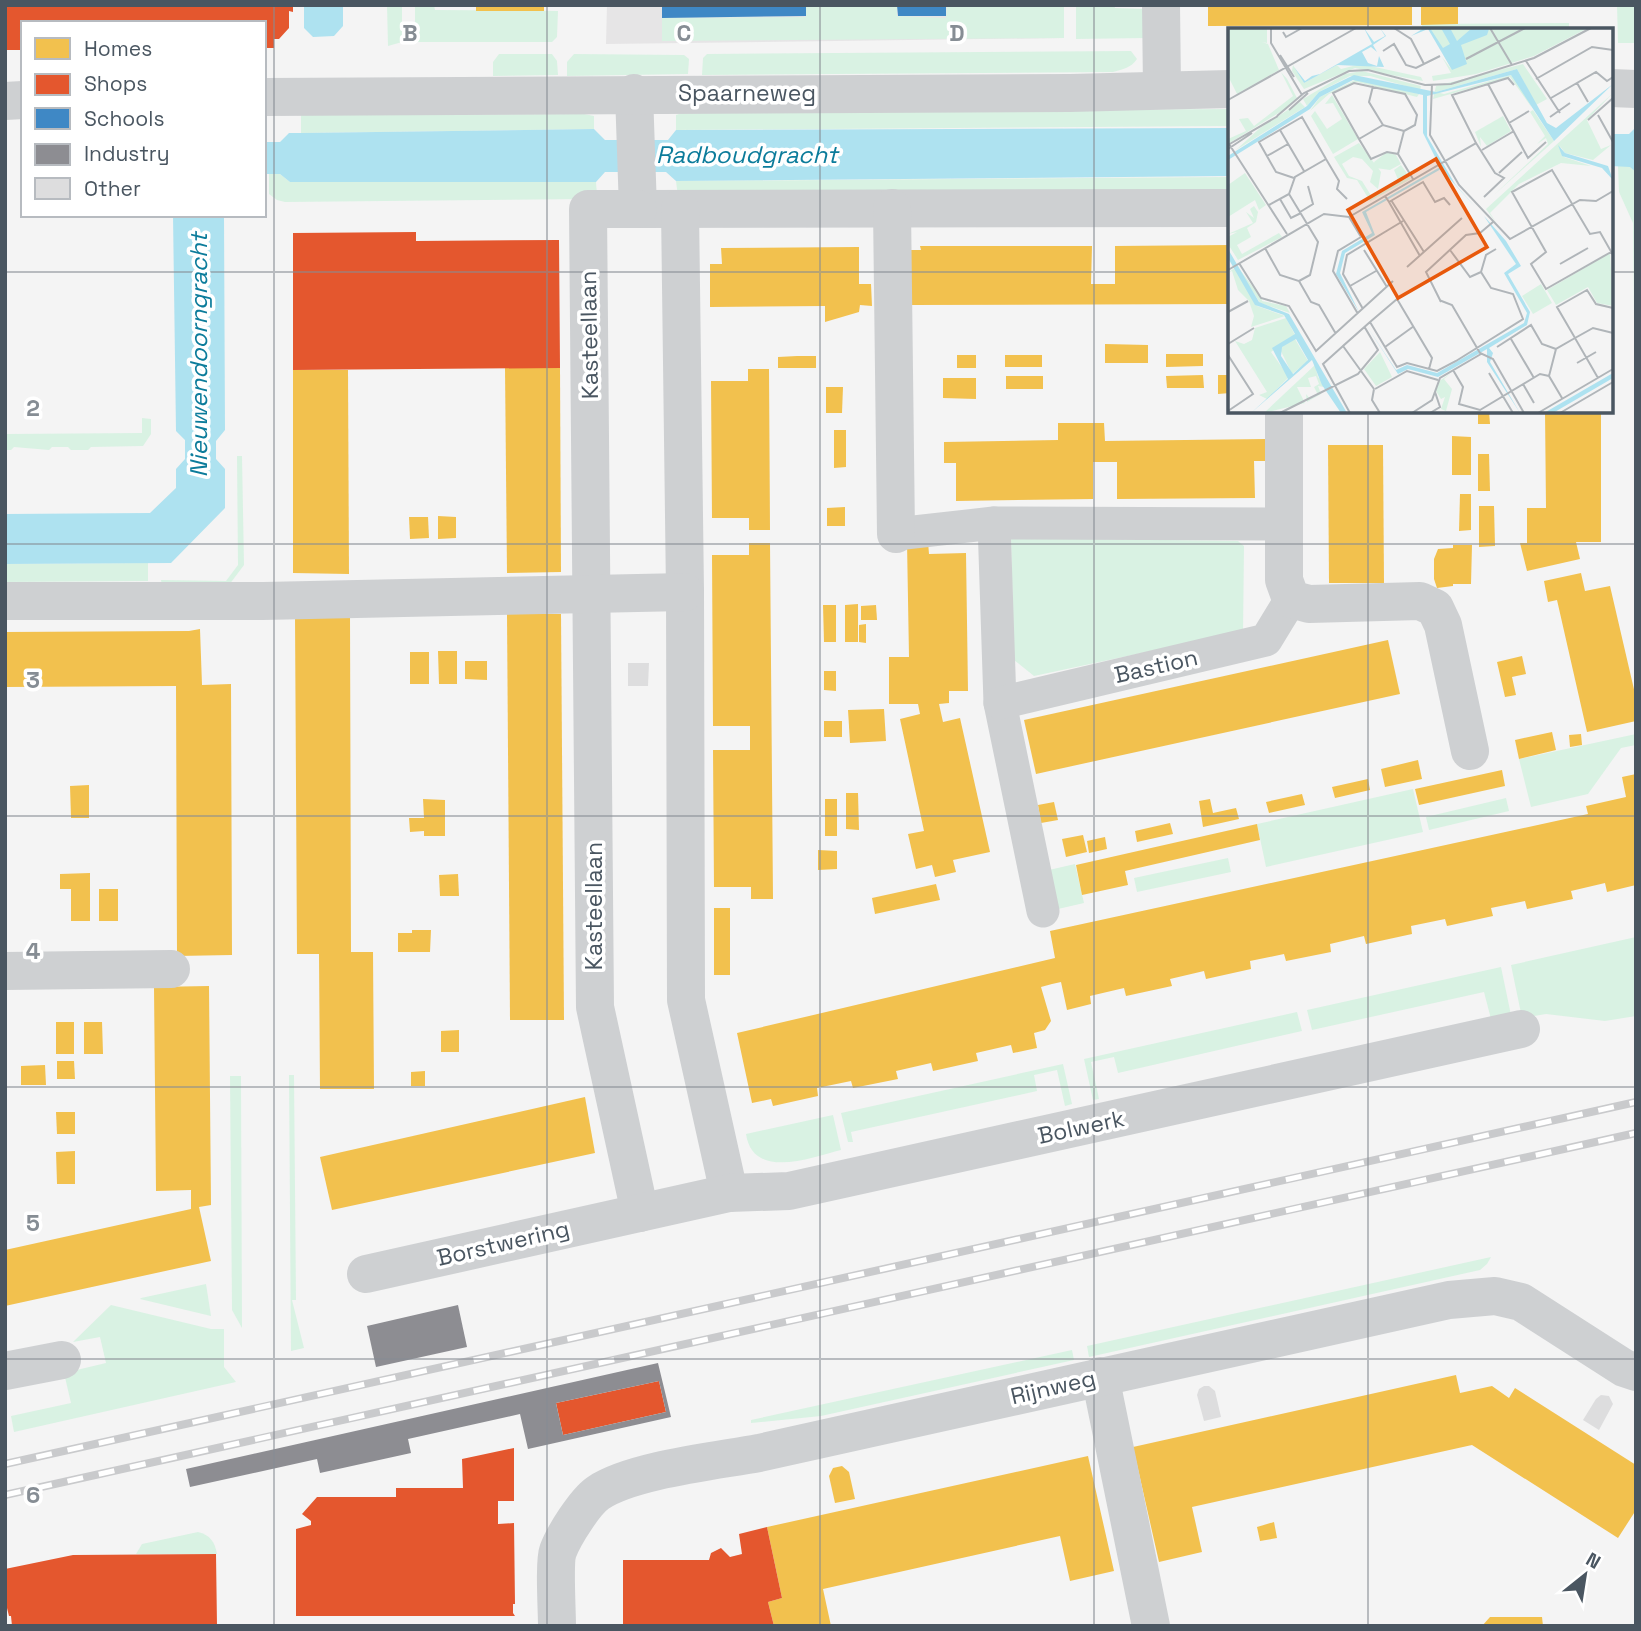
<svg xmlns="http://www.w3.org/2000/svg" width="1641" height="1631" viewBox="0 0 1641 1631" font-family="'Space Grotesk',sans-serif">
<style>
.education{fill:#e6e5e6}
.green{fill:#d9f2e3}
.water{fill:#aee2f0}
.homes{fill:#f2c14e}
.shops{fill:#e4572e}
.schools{fill:#3f88c5}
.industry{fill:#8d8d92;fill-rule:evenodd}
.building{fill:#ddddde}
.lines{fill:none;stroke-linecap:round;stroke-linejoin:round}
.pedestrian{stroke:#ced0d2;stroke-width:33}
.minor{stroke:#ced0d2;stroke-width:38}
.tertiary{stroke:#ced0d2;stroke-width:38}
.rail-casing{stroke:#c9cacc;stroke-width:8}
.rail{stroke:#fff;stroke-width:5;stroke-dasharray:16;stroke-linecap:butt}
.grid{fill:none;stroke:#868d94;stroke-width:2;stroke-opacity:0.55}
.labels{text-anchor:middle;stroke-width:7;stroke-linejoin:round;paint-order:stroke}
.street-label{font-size:23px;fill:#4a5661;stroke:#fff}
.water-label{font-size:24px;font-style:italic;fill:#0c7c9b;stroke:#fff}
.inset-road{fill:none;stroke:#b0b5b9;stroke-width:2}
.view{fill:#e8590c;fill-opacity:0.15;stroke:#e8590c;stroke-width:3.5}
.inset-edge{fill:none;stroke:#4a5661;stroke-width:3.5}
.grid-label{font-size:23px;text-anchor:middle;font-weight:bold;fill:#868d94;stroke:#fff;stroke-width:7;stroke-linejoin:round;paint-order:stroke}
</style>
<rect width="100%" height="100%" fill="#f4f4f4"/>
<!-- education -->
<path class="education" d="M607 5H1064V38L606 44Z"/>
<!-- green -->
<g class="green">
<path d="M387 5H402V42L388 46Z"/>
<path d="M415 5H434L435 10 558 11 557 37 552 42H415Z"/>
<path d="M806 5H897V16L946 18 947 5H1064V38L662 41V18L806 17Z"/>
<path d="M1076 5H1114L1115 8 1145 9 1146 38 1076 39Z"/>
<path d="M1617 5H1636V43H1618Z"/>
<path d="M1569 23V30H1422V24Z"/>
<path d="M1131 51 1137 59C1131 68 1123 69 1113 72L702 75 703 58 707 54Z"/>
<path d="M499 54H552L557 61 558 75 493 76V62Z"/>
<path d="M574 54 684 55 689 59 688 74 567 76V62Z"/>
<path d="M1230 109V126L676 130V115L685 112Z"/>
<path d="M584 114 594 116V129L301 133V115Z"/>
<path d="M1618 166H1630L1636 172V515L1633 223 1619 192Z"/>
<path d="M269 174H280L290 182H596L597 195 586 199 285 202 277 200 269 194Z"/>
<path d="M1230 177V195L678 197 676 181Z"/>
<path d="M142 418 151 419V434L143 446 91 447 88 450H71L68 447H52L49 450 14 447 11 450H5V434L142 433Z"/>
<path d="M237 456H242L244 565 229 585 162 586 161 580 226 581 238 565Z"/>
<path d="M1011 538 1238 541 1244 546 1243 636 1151 651 1034 676 1014 660Z"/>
<path d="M148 563V581L5 582V564Z"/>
<path d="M1636 734V745L1621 748 1588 794 1531 807 1519 759Z"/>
<path d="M1413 789 1423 832 1266 867 1257 824Z"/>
<path d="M1506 798 1509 811 1429 830 1426 817Z"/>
<path d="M1228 858 1231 872 1137 892 1134 878Z"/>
<path d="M1075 864 1084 903 1058 909 1049 870Z"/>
<path d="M1636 937V1016L1605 1021 1546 1014 1522 1018 1511 965Z"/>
<path d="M1501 967 1511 1015 1491 1019 1484 992 1312 1030 1307 1010Z"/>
<path d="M1297 1012 1302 1031 1118 1073 1114 1057 1091 1062 1099 1099 1093 1100 1084 1059Z"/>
<path d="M1063 1064 1072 1104 1065 1106 1057 1070 1034 1075 1037 1091 851 1132 853 1142H848L841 1113Z"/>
<path d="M289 1075H294L296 1300H292L304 1348 291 1351Z"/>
<path d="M230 1076H241L242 1328 232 1310Z"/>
<path d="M833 1115 841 1150C813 1157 753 1181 746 1134Z"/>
<path d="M1491 1257 1487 1264 1480 1270 1089 1357 1087 1346Z"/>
<path d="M206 1284 211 1316 140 1299 141 1298Z"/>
<path d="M111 1305 211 1329H224V1367L236 1382 14 1432 11 1416 71 1403 64 1373 106 1363 100 1337 73 1342Z"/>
<path d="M1072 1350 1074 1360 821 1416 751 1423V1420Z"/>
<path d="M198 1532C210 1535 215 1542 217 1554H136L142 1544Z"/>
</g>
<!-- water -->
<g class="water">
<path d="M304 5H343V26L334 36 313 37 304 28Z"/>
<path d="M1636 127V172L1630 167 1611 166V134H1629Z"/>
<path d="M1230 128V176L676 181 666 172H605L596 182H290L280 174H264V142H280L289 133H301L594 129 605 140H668L676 130Z"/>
<path d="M173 215H224L225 430 216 441V459L225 469V508L171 563 5 564V514L150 513 176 488V469L185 459V440L176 431Z"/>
</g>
<!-- homes -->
<g class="homes">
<rect x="476" y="5" width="68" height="6"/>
<path d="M1208 5H1412V25L1208 26Z"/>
<path d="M1421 5H1458V24L1421 25Z"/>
<path d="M1230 245V304L909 305V250H921L920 246H1092L1091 284H1115V246Z"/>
<path d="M859 247V284H871L872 306 860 305 859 312 825 322V306L710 307V264H722L721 248Z"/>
<path d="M1105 344 1148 345V363H1105Z"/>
<path d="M1166 354H1203V366L1166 367Z"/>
<rect x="957" y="355" width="19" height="13"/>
<rect x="1005" y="355" width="37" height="12"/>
<path d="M797 356H816V368H778V357Z"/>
<path d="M505 368H560L561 572 507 573Z"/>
<path d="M748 369H769L770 530H749V518H712L711 381H748Z"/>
<path d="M293 370H348L349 574 293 573Z"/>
<path d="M1203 375 1204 388H1167L1166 376Z"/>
<path d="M1218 375H1230V393L1218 394Z"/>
<rect x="1006" y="376" width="37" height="13"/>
<path d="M943 378H976V399L943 398Z"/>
<path d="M826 387H843L842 413H826Z"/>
<path d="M1478 411H1489L1490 424H1478Z"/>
<path d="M1545 411H1601V542H1576L1580 559 1527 571 1520 543H1527V508H1546Z"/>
<path d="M1058 423H1104L1105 441 1266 439V461H1254L1255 498 1117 499V462H1093V499L956 501V463H944V442L1058 440Z"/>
<path d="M834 430H846V467L834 468Z"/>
<path d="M1452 436 1471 437V475H1452Z"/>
<path d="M1328 445H1383L1384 583H1329Z"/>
<path d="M1478 454H1489L1490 491H1478Z"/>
<path d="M1460 494H1471V530L1459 531Z"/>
<path d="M1479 506H1494L1495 546 1479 547Z"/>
<path d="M845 507V526H827V508Z"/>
<path d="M438 516 456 517V538L438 539Z"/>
<path d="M409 517H428L429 538 410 539Z"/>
<path d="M907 542H928L929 554 966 553 968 691H949V703L939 704 943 722 960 718 990 852 953 860 956 872 935 877 932 865 916 869 908 834 924 831 900 719 920 714 918 704H889V657H909Z"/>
<path d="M749 543H770L773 899H751V887H714L713 750H750V726H713L712 555H749Z"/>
<path d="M1453 545H1472L1471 584H1453V586L1437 588 1434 579V559L1438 549 1453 548Z"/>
<path d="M1581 573 1585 591 1610 586 1636 698V721L1587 732 1557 600 1548 602 1544 581Z"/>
<path d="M858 604V642H845V605Z"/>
<path d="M823 605H836V642H824Z"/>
<path d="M876 605 877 620H861V606Z"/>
<path d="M507 614H561L564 1020H510Z"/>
<path d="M350 615 351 952H373L374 1089H320L319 954H297L295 616Z"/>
<path d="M866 624V643L859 642V625Z"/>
<path d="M200 629 202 685 231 684 232 955 177 956 176 686 5 687V632L189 631Z"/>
<path d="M1388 640 1400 694 1036 774 1024 720Z"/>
<path d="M438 651H457V684H439Z"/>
<rect x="410" y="652" width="19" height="32"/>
<path d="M1522 656 1526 674 1512 677 1516 695 1505 697 1497 662Z"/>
<path d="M465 661H487V680L465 679Z"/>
<path d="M824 671H836V691L824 690Z"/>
<path d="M884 709 886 741 850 743 848 710Z"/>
<rect x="824" y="721" width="18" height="16"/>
<path d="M1552 732 1556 750 1519 759 1515 740Z"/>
<path d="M1581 734 1582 745 1570 747 1569 735Z"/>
<path d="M1418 760 1422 779 1385 787 1381 769Z"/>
<path d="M1502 770 1505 786 1419 805 1415 789Z"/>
<path d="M1636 774V885L1607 892 1605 883 1571 891 1573 899 1527 909 1525 901 1491 908 1493 916 1447 926 1445 919 1411 926 1412 934 1366 944 1364 936 1330 944 1331 952 1286 961 1284 954 1250 961 1251 969 1206 979 1204 971 1170 979 1172 986 1126 996 1124 988 1090 996 1091 1004 1067 1010 1061 982 1052 984 1041 987 1051 1021 1045 1030 1034 1033 1037 1048 1013 1053 1011 1045 976 1053 978 1061 933 1071 931 1063 896 1071 898 1079 853 1088 851 1081 817 1088 818 1096 773 1106 771 1099 752 1103 737 1033 1055 958 1050 931 1588 814 1586 806 1626 797 1622 777Z"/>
<path d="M1368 779 1370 790 1335 798 1332 787Z"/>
<path d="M89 785V818H71L70 786Z"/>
<path d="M846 793H858L859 830 846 829Z"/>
<path d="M1302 794 1305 805 1269 813 1266 802Z"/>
<path d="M423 799 445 800V836H424V831L410 832 409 818H424Z"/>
<rect x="825" y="799" width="12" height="37"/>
<path d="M1210 799 1213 813 1236 808 1239 819 1203 827 1199 801Z"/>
<path d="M1054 802 1058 820 1041 823 1038 805Z"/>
<path d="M1170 823 1173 834 1137 842 1135 831Z"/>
<path d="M1257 824 1260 840 1125 871 1128 885 1082 895 1076 865Z"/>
<path d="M1083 835 1087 852 1066 857 1062 839Z"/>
<path d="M1105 837 1107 849 1089 853 1087 841Z"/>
<path d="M818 850 837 851V869L818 870Z"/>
<path d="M90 873V921H71V889H60V874Z"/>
<path d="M458 874 459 896H440L439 875Z"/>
<path d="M936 884 940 900 875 914 872 898Z"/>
<rect x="99" y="889" width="19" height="32"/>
<rect x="714" y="908" width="16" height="67"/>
<path d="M412 930H431L430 952H398V933H412Z"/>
<path d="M209 986 211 1205 199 1207 211 1261 5 1306V1250L191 1209V1190L156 1191 154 987Z"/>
<rect x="56" y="1022" width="18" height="32"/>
<path d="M84 1022H102L103 1054H84Z"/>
<path d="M459 1030V1052H441V1031Z"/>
<path d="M57 1061H74L75 1079H57Z"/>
<path d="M45 1065 46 1085H21V1066Z"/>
<path d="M425 1071V1086H411V1072Z"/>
<path d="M585 1097 595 1153 332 1210 320 1157Z"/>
<path d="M56 1112H75V1134H57Z"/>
<path d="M75 1151V1184H57L56 1152Z"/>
<path d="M1456 1375 1460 1393 1492 1386 1509 1398 1515 1388 1636 1465V1510L1618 1538 1472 1445 1192 1507 1202 1552 1159 1562 1133 1447Z"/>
<path d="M1088 1456 1114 1571 1070 1581 1060 1536 823 1589 831 1626H774L768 1602 782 1598 767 1527Z"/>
<path d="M842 1466 849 1472 855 1499 835 1503 829 1476 833 1468Z"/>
<path d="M1274 1522 1277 1538 1260 1541 1257 1527Z"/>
<path d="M1490 1617H1542L1543 1626H1482Z"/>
</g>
<!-- shops -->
<g class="shops">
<path d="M5 5H293V12L289 11V28L279 39H274V48H264V23H23V50H5Z"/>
<path d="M416 232V241L559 240 560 368 293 370V233Z"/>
<path d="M659 1381 666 1412 563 1435 556 1403Z"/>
<path d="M514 1448V1501H498V1524L514 1523 515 1604H513V1613L515 1616H296V1529L311 1525V1521L302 1514 317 1497H396V1488H463L462 1459Z"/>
<path d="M767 1527 782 1598 768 1602 774 1626H623V1560H709L711 1553 721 1548 730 1557 742 1554 739 1534Z"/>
<path d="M216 1554 217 1626H12L11 1616H9L5 1600V1569L73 1555Z"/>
</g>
<!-- schools -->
<g class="schools">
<path d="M662 5H806V16L662 18Z"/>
<path d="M897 5H946V16H898Z"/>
</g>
<!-- industry -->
<g class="industry">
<path d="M458 1305 467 1347 376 1367 367 1326Z"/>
<path d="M658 1363 671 1417 528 1449 520 1414 408 1439 411 1453 320 1473 317 1459 190 1487 186 1469ZM659 1381 666 1412 563 1435 556 1403Z"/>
</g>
<!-- building -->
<g class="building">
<path d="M628 663H649L648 686H628Z"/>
<path d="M1204 1386H1209L1215 1391 1221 1417 1204 1421 1197 1395 1199 1389Z"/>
<path d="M1601 1395 1609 1396 1613 1404 1599 1430 1583 1420 1596 1399Z"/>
</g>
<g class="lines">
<!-- pedestrian -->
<g class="pedestrian">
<path d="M994 523 1000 703 1043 911"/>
<path d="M896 534 994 523 1285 524"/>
<path d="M1000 703 1266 640 1291 599"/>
</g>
<!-- minor -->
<g class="minor">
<path d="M1161 5 1162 89"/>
<path d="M1611 88 1636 89"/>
<path d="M634 93 638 209 1230 208"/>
<path d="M264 97 1070 93 1230 89"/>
<path d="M5 101 23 100"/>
<path d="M892 208 896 534"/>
<path d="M638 209H588L595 1007 640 1213"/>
<path d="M680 209 685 592 686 1000 729 1193"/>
<path d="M1284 411V580L1291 599 1309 604 1420 601 1435 608 1443 625 1470 751"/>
<path d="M5 601H263L685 592"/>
<path d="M5 971 171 969"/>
<path d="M366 1274 729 1193 789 1191 1521 1029"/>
<path d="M5 1371 62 1360"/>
<path d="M1100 1376 1151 1626"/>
</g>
<!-- tertiary -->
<path class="tertiary" d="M557 1626C557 1611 554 1562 558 1551 564 1535 585 1502 598 1493 632 1470 716 1461 759 1453L1449 1300 1495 1296 1521 1302 1624 1368 1636 1372"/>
<defs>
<g id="rail">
<path d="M5 1464 1636 1102"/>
<path d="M5 1495 1636 1133"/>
</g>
</defs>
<!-- rail casing -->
<use href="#rail" class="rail-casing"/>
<!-- rail -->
<use href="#rail" class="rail"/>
</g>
<!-- grid -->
<path class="grid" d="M274 5V1626M547 5V1626M820 5V1626M1094 5V1626M1368 5V30M5 272H1230M1611 272H1636M1368 411V1626M5 544H1636M5 816H1636M5 1087H1636M5 1359H1636"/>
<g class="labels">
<!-- street labels -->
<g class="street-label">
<text x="747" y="101">Spaarneweg</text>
<text transform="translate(589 335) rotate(-91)" y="8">Kasteellaan</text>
<text transform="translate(1156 666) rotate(-13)" y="8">Bastion</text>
<text transform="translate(594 906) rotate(-90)" y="8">Kasteellaan</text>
<text transform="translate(1081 1127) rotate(-12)" y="8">Bolwerk</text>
<text transform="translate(503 1243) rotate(-13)" y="8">Borstwering</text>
<text transform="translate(1053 1387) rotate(-13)" y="8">Rijnweg</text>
</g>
<!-- water labels -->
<g class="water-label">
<text x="747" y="163">Radboudgracht</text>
<text transform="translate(199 355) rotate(-90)" y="8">Nieuwendoorngracht</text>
</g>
</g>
<!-- overview -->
<g transform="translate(1228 28)">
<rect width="385" height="385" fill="#f4f4f4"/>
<path d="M0 0H39V15L34 14 40 16 51 42 9 66 0 48ZM201 0 356 1 360 0 306 28 248 46 205 53 204 48 223 45 214 29 224 42ZM133 36 193 49 195 53 127 40 76 61 64 43 65 37 76 55 109 37 113 41ZM295 36 319 71 308 77 289 41 208 64 216 66 283 47 288 50 304 80 282 49 205 71 208 58ZM134 43 193 58 192 62 142 48H122L91 64 79 78 75 71 117 46ZM53 44 59 51 69 70 57 81 0 116V111L18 103 11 91 20 90 26 98 65 68ZM129 51 139 53 191 66 189 69 129 54 101 66 82 83 92 69ZM385 65 359 92 373 121 383 117 365 132 337 125 332 118 336 129 363 138 333 135 291 156 262 185 269 196 258 181ZM104 67 130 111 105 126 83 88 87 83 99 101 114 91 105 75 97 76ZM72 74 77 79 8 122 32 100ZM305 82 326 113 266 167 320 116 318 110 309 116 317 108 302 84ZM275 88 283 103 259 118 252 109 253 119 247 104ZM131 115 153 144 150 161 142 154 145 143 134 131 125 129 114 136 121 148 134 153 144 169 171 154 166 142 173 137 183 151 142 173 129 152 119 150 106 129ZM159 124 168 127 173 136 162 142 148 140 146 134ZM17 145 38 177 31 182 27 172 0 189V157ZM26 178 30 184 28 194 19 200 23 209 9 217 14 226 51 205 54 209 10 232 0 216V209L9 204 0 206 25 195 18 184 26 190 22 181ZM382 225 385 278 369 275 360 259 328 277 319 262ZM9 238 34 271V273L58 278 62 285 32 275 9 239 29 278 57 288 23 299 26 288 21 273 10 262 4 243 0 245ZM313 256 324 275 305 286 294 268ZM58 290 67 307 43 324 61 349 39 371 31 367 39 364 7 313 16 316 24 312 27 300ZM67 311 80 333 64 346 51 319ZM152 324 164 349 148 358 136 341ZM87 337 90 349 101 360 90 358 93 366 79 374 78 366 82 371 90 367 86 359 91 356 88 348 80 350 83 359H69L77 375 36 385ZM223 345 216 351 224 361 218 383 213 381 217 369 213 371 208 363 210 354Z" fill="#d9f2e3"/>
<path d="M136 0 146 14 157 8 152 0 158 8 145 17 149 24 143 19 134 24 140 35 149 38 151 28 156 39 109 37 76 55 66 39 77 53 84 48 75 34 84 48 92 46 144 16ZM196 0H202L215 20 222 16 213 0H222L229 13 244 0 261 1 259 7 233 17 239 36 224 42 200 1 183 8ZM289 41 319 95 328 100 385 56 326 113 283 47 199 68V108L227 156 248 180 213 141 138 184 147 207 117 225 112 245 131 284 108 246 114 223 144 205 134 184 212 139 195 105V67L125 52 92 69 82 81 0 132V128L79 78 91 64 126 47 208 64ZM330 117 337 125 380 138 385 152 374 140 334 128ZM256 188 278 213 293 238 280 246 302 284 299 297 261 320 265 325 262 334 292 385 259 334V321L210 349 180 341 170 346 138 297 168 342 179 337 209 345 296 295 299 285 276 245 288 236ZM0 221 31 274 61 286 119 385H113L94 357 84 332 23 385 60 351 44 320 67 306 56 287 27 277 0 230ZM68 311 80 332 65 346 53 328 54 319ZM385 345V350L325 385H316Z" fill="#aee2f0" fill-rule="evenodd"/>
<path class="inset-road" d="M43 0V15L74 67M166 0 183 11 196 36M262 0 284 37M55 4 58 9 74 0M155 23 166 16 178 37 188 40 212 28M52 27 66 49M238 31 297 0M298 33 332 85M308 51 364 19 385 22M349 55 360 74M204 56 202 107 231 157 282 211 352 172 368 173 385 163M260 56 300 130 318 114M145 58 141 74 155 97M323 70 368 44 379 53 385 49M0 72 128 0M61 82 80 65M370 87 385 114M49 88 76 65 121 43 140 42 197 57 223 56 306 30 363 0M322 89 342 75M360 92 385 70M281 95 301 83M52 102 76 143M131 111 105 65 126 55 177 66 189 87 187 97 176 103M248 115 267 145 276 150 256 169M1 116 59 206M0 117 50 88M0 121 24 105M254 122 286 103M170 126 176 103 155 97 131 111 143 131 159 124 170 126 185 151M39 128 60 116M271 145 294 124M66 150 48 144 31 114 74 89 98 131M61 166 90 214 82 247 71 253M157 168 161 174 195 154 207 174 216 170 222 177M52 171 63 190 73 185M163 172 196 224M161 174 192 228M41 177 61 166 67 149 98 131 111 153 109 161 119 171M72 184 85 176 80 158M121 189 133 209 110 223 105 243 130 286M37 220 52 247 71 253 83 274 91 277 108 306M136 222 159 259M222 222 242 249 253 244M383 224 318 261 303 236 318 224 284 164 324 142 362 206 372 204 385 227M11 235 33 270 61 278 88 323 165 253M332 236 360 220M179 239 234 190M0 242 96 186 121 189 248 115 224 67 280 50 286 57M122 258 148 243M211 272 224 277 252 325 265 331 296 385M213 274 198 244 238 207 252 205 265 194M385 280 368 276 359 262 329 279 347 310 365 300 385 305M135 281 115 246 119 227 175 193M0 284 20 273M142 294 169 339 179 335 209 343 228 333 295 291 285 266 263 260 253 244 258 227 268 221M142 294 169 271 204 330 201 341M142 294 115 318 146 361M283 311 306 350M0 316 26 300M115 318 95 336 122 385M157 319 186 298M269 319 303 297 314 316 328 321M0 327 25 366 0 383M349 335 368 324M225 342 235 359 231 376 252 382 312 346 321 348M261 345 285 385M295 356 306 375M146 361 144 372 152 385M147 361 179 343 210 352M334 370 321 348 328 321 347 310 370 350M52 385 130 346 150 322 136 298M184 385 204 372 212 350 253 326M202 385 212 379 207 364M310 385 385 341M332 385 385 354"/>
<path class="view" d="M208 131 259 219 170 270 120 182Z"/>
<rect width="385" height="385" class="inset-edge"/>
</g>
<g class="grid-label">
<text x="410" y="41">B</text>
<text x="684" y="41">C</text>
<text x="957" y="41">D</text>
<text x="33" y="416">2</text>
<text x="33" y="688">3</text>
<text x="33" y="959">4</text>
<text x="33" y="1231">5</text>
<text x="33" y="1503">6</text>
</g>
<!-- border -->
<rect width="1641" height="1631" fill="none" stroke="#4a5661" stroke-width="14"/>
<!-- legend -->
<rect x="21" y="21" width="245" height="196" fill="#ffffff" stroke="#b7bbc0" stroke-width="2"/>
<rect x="35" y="38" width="35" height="21" fill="#f2c14e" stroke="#b7bbc0" stroke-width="2"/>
<text x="84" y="56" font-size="21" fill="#4a5661">Homes</text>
<rect x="35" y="74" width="35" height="21" fill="#e4572e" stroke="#b7bbc0" stroke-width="2"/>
<text x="84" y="91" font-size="21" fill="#4a5661">Shops</text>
<rect x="35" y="108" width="35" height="21" fill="#3f88c5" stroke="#b7bbc0" stroke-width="2"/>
<text x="84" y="126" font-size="21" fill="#4a5661">Schools</text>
<rect x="35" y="144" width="35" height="21" fill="#8d8d92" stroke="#b7bbc0" stroke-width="2"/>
<text x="84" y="161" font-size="21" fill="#4a5661">Industry</text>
<rect x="35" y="178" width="35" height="21" fill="#ddddde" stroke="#b7bbc0" stroke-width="2"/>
<text x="84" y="196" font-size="21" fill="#4a5661">Other</text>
<!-- north arrow -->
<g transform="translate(1585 1575) rotate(30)" stroke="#ffffff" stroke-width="5" paint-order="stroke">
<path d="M0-5L12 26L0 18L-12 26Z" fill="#4a5661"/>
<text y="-10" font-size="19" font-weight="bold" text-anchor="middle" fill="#4a5661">N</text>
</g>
</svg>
